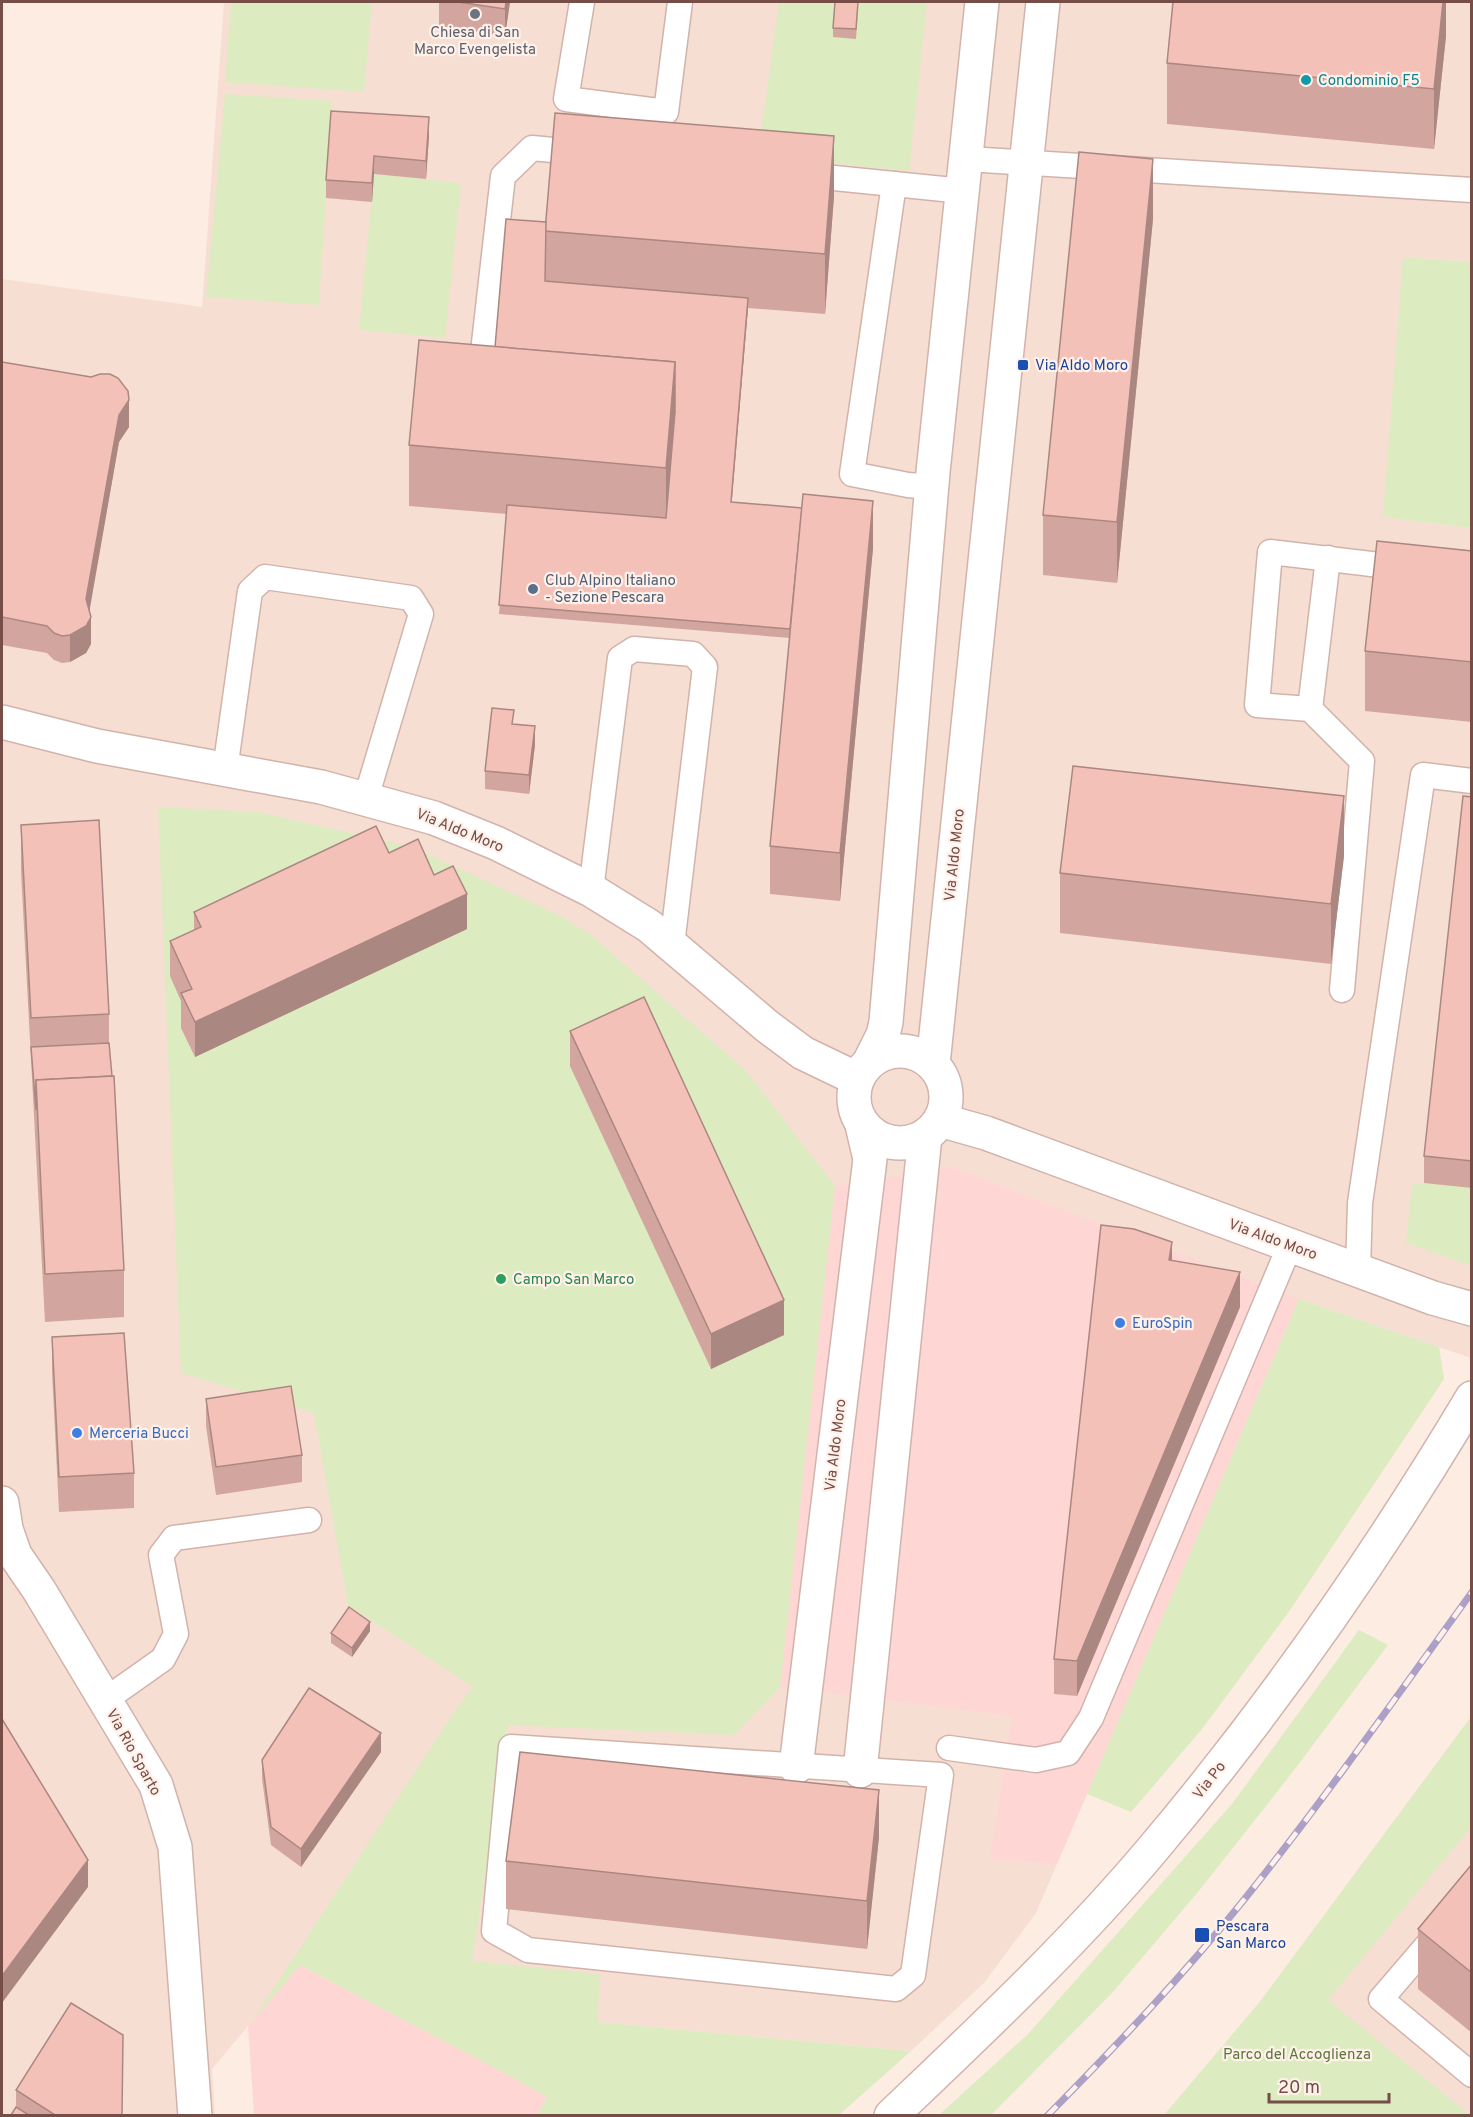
<svg xmlns="http://www.w3.org/2000/svg" width="1473" height="2117" viewBox="0 0 1473 2117" font-family="Overpass,sans-serif">
<style>
.residential{fill:#f7ded3}
.commercial{fill:#fed7d5}
.green{fill:#dcebc0}
.lines{fill:none;stroke-linecap:round;stroke-linejoin:round}
.service-casing{stroke:#d1b3ab;stroke-width:27}
.minor-casing{stroke:#d1b3ab;stroke-width:36}
.tertiary-casing{stroke:#d1b3ab;stroke-width:36}
.service{stroke:#fff;stroke-width:24}
.minor{stroke:#fff;stroke-width:33}
.tertiary{stroke:#fff;stroke-width:33}
.rail-casing{stroke:#aca0c7;stroke-width:7}
.rail{stroke:#fff1e9;stroke-width:4.5;stroke-dasharray:14;stroke-linecap:butt}
.wall{fill:#d2a69e}
.shaded-wall{fill:#ab8781}
.building{fill:#f4c1b8;stroke:#ab8781;stroke-width:1.5}
.worship-dot{fill:#6b7280;stroke:#fff1e9;stroke-width:2}
.culture-dot{fill:#0f9aa8;stroke:#fff1e9;stroke-width:2}
.transit-dot{fill:#1a4fb4;stroke:#fff1e9;stroke-width:2}
.service-dot{fill:#5c6f8a;stroke:#fff1e9;stroke-width:2}
.leisure-dot{fill:#2e9e5b;stroke:#fff1e9;stroke-width:2}
.shop-dot{fill:#3f7fe0;stroke:#fff1e9;stroke-width:2}
.labels{text-anchor:middle;stroke-width:4.5;stroke-linejoin:round;paint-order:stroke}
.worship-label{font-size:15px;fill:#5b616d;stroke:#fff1e9}
.culture-label{font-size:15px;fill:#0d838f;stroke:#fff1e9;text-anchor:start}
.transit-label{font-size:15px;fill:#164399;stroke:#fff1e9;text-anchor:start}
.service-label{font-size:15px;fill:#4e5e75;stroke:#fff1e9;text-anchor:start}
.street-label{font-size:15px;fill:#764d47;stroke:#fff1e9}
.leisure-label{font-size:15px;fill:#27864d;stroke:#fff1e9;text-anchor:start}
.shop-label{font-size:15px;fill:#366cbe;stroke:#fff1e9;text-anchor:start}
.park-label{font-size:15px;fill:#5b763c;stroke:#fff1e9}
</style>
<rect width="100%" height="100%" fill="#fdece2"/>
<!-- residential -->
<g class="residential">
<path d="M224 2H1471V262L1404 257 1384 517 1471 528V1358L1299 1299 1036 1913 984 1983 911 2051 596 2022 506 2074 299 1965 212 2069 215 2115 2 2116V279L202 307Z"/>
<path d="M1471 1717V2115L1164 2116 1259 2003Z"/>
</g>
<!-- commercial -->
<g class="commercial">
<path d="M951 1167 1299 1299 1057 1864 990 1859 1012 1716 780 1687 835 1186Z"/>
<path d="M299 1965 506 2074 547 2097 537 2115H254L248 2026Z"/>
</g>
<!-- green -->
<g class="green">
<path d="M231 2H372L364 92 225 82Z"/>
<path d="M779 2H927L909 171 758 155Z"/>
<path d="M225 94 332 101 319 305 206 297Z"/>
<path d="M374 174 461 183 445 338 359 330Z"/>
<path d="M1403 257 1471 262V528L1383 517Z"/>
<path d="M158 807 258 812 412 847 559 915 591 935 746 1071 835 1186 780 1687 734 1735 508 1725 472 1961 600 1974 597 2022 911 2051 839 2115H537L547 2097 506 2074 300 1965 251 2023 456 1709 473 1687 348 1605 314 1413 181 1373Z"/>
<path d="M1424 1183 1471 1188V1266L1406 1243 1412 1185Z"/>
<path d="M1299 1299 1439 1347 1444 1379 1288 1613 1202 1729 1131 1812 1087 1794Z"/>
<path d="M1359 1630 1388 1645 1295 1769 1198 1892 1112 1993 991 2115H939L1028 2034 1232 1804Z"/>
<path d="M1471 1717V1827L1328 2000 1470 2115H1164L1259 2003Z"/>
</g>
<g class="lines">
<defs>
<g id="service">
<path d="M582 2 566 99 666 112 680 2"/>
<path d="M967 159 1472 190"/>
<path d="M804 175 894 184"/>
<path d="M480 378 503 176 532 148 584 153"/>
<path d="M932 487 908 485 852 474 894 184 963 191"/>
<path d="M1310 709 1328 558"/>
<path d="M225 770 250 591 265 577 411 598 421 614 366 798"/>
<path d="M591 890 620 658 634 649 693 654 705 667 672 945"/>
<path d="M1342 990 1362 761 1310 709 1257 705 1270 552 1472 576"/>
<path d="M1358 1270 1360 1203 1423 775 1472 781"/>
<path d="M105 1700 163 1659 176 1634 161 1555 174 1538 309 1520"/>
<path d="M511 1747 941 1775 913 1975 896 1989 528 1950 494 1931Z"/>
<path d="M949 1748 1036 1760 1068 1753 1091 1718 1290 1245"/>
<path d="M1472 1893 1381 1999 1472 2075"/>
</g>
<g id="minor">
<path d="M871 1059 883 1035 886 1022 933 472 982 2"/>
<path d="M933 1064 1043 2"/>
<path d="M796 1767 870 1159 862 1125"/>
<path d="M860 1771 925 1136"/>
<path d="M891 2116C981 2030 1072 1945 1152 1850 1271 1709 1377 1557 1472 1398"/>
</g>
<g id="tertiary">
<path d="M2 722 97 746 321 787 434 818 496 843 591 890 649 926 768 1027 803 1053 857 1079"/>
<circle cx="900" cy="1097" r="46"/>
<path d="M940 1120 986 1133 1433 1298 1472 1309"/>
<path d="M2 1503 6 1529 15 1555 39 1590 156 1785 175 1847 195 2116"/>
</g>
</defs>
<!-- service casing -->
<use href="#service" class="service-casing"/>
<!-- minor casing -->
<use href="#minor" class="minor-casing"/>
<!-- tertiary casing -->
<use href="#tertiary" class="tertiary-casing"/>
<!-- service -->
<use href="#service" class="service"/>
<!-- minor -->
<use href="#minor" class="minor"/>
<!-- tertiary -->
<use href="#tertiary" class="tertiary"/>
<defs>
<path id="rail" d="M1047 2116C1115 2047 1182 1977 1243 1901 1323 1801 1397 1696 1472 1592"/>
</defs>
<!-- rail casing -->
<use href="#rail" class="rail-casing"/>
<!-- rail -->
<use href="#rail" class="rail"/>
</g>
<!-- wall -->
<g class="wall">
<path d="M439 2H510L505 36 439 26Z"/>
<path d="M1446 2V36L1434 149 1167 124V63Z"/>
<path d="M858 10 856 39 833 37V28Z"/>
<path d="M331 111 429 136 426 179 374 174 372 202 326 198V180Z"/>
<path d="M834 196 825 314 748 308 731 502 873 548 840 901 770 894V846L790 638 499 614 507 514 409 506V445L495 347 546 222Z"/>
<path d="M1153 219 1117 583 1043 575V515Z"/>
<path d="M2 362 129 427 119 442 89 610 91 644 86 653 70 662 62 663 54 660 47 653 2 645Z"/>
<path d="M1472 551V722L1365 711V651Z"/>
<path d="M514 724 535 745 529 794 485 789V771Z"/>
<path d="M1472 797V1188L1424 1183V1156Z"/>
<path d="M21 825 109 1014V1043L124 1270V1317L45 1322 21 872Z"/>
<path d="M389 853 467 929 195 1057 181 1028V1001L170 976V941L194 930V912Z"/>
<path d="M1344 856 1331 964 1060 933V873Z"/>
<path d="M570 1031 784 1335 711 1369 570 1066Z"/>
<path d="M1172 1261 1240 1307 1077 1696 1054 1694V1659Z"/>
<path d="M52 1337 134 1473V1508L59 1512 52 1372Z"/>
<path d="M206 1399 302 1455V1482L216 1495 206 1426Z"/>
<path d="M370 1631 352 1657 331 1643V1633Z"/>
<path d="M381 1752 301 1867 271 1845 262 1779V1760Z"/>
<path d="M879 1837 867 1949 506 1909V1861Z"/>
<path d="M1472 1864V2033L1418 1989V1929Z"/>
<path d="M16 2090 122 2115H11L16 2107Z"/>
</g>
<!-- shaded-wall -->
<g class="shaded-wall">
<path d="M506 2H510L505 36V9Z"/>
<path d="M1443 2H1446V36L1434 149V89Z"/>
<path d="M429 117V136L426 179V161Z"/>
<path d="M834 136V196L825 314V254Z"/>
<path d="M374 156V174L372 202V183Z"/>
<path d="M1153 159V219L1117 583V522Z"/>
<path d="M748 298V308L731 511V502Z"/>
<path d="M675 362V422L666 528V468Z"/>
<path d="M129 400V427L119 442 87 625 91 617V644L86 653 70 662V635L86 599 119 415Z"/>
<path d="M873 501V548L840 901V853Z"/>
<path d="M535 726V745L529 794V775Z"/>
<path d="M1344 796V856L1331 964V904Z"/>
<path d="M467 894V929L195 1057V1022Z"/>
<path d="M1172 1242V1277L1169 1260Z"/>
<path d="M1240 1272V1307L1077 1696V1661Z"/>
<path d="M784 1300V1335L711 1369V1334Z"/>
<path d="M370 1622V1631L352 1657V1648Z"/>
<path d="M381 1733V1752L301 1867V1849Z"/>
<path d="M879 1790V1837L867 1949V1901Z"/>
<path d="M88 1860V1887L2 2003V1976Z"/>
</g>
<!-- building -->
<g class="building">
<path d="M458 2H506L505 9Z"/>
<path d="M835 2H858L856 29 833 28Z"/>
<path d="M1173 2H1443L1434 89 1167 63Z"/>
<path d="M331 111 429 117 426 161 374 156 372 183 326 180Z"/>
<path d="M555 113 834 136 825 254 545 231Z"/>
<path d="M1079 152 1153 159 1117 522 1043 515Z"/>
<path d="M506 219 546 222 545 281 748 298 731 502 802 508 790 629 499 605 507 505 666 518 675 412V362L495 347Z"/>
<path d="M419 340 675 362 666 468 409 445Z"/>
<path d="M2 362 91 377 100 374H110L118 378 128 391 129 400 119 415 86 599 91 617 86 626 70 635 62 636 54 633 47 626 2 617Z"/>
<path d="M803 494 873 501 840 853 770 846Z"/>
<path d="M1377 541 1472 551V662L1365 651Z"/>
<path d="M492 708 514 710 512 724 535 726 529 775 485 771Z"/>
<path d="M1073 766 1344 796 1331 904 1060 873Z"/>
<path d="M1463 796 1472 797V1161L1424 1156Z"/>
<path d="M99 820 109 1014 31 1018 21 825Z"/>
<path d="M376 826 389 853 418 839 434 875 453 866 467 894 195 1022 181 993 192 989 170 941 201 927 194 912Z"/>
<path d="M644 997 784 1300 711 1334 570 1031Z"/>
<path d="M109 1043 112 1076 36 1080V1110L31 1047Z"/>
<path d="M114 1076 124 1270 45 1274 36 1080Z"/>
<path d="M1101 1225 1134 1229 1172 1242 1169 1260 1240 1272 1077 1661 1054 1659Z"/>
<path d="M124 1333 134 1473 59 1477 52 1337Z"/>
<path d="M291 1386 302 1455 216 1467 206 1399Z"/>
<path d="M349 1607 370 1622 352 1648 331 1633Z"/>
<path d="M309 1688 381 1733 301 1849 271 1827 262 1760Z"/>
<path d="M2 1719 88 1860 2 1976Z"/>
<path d="M520 1752 879 1790 867 1901 506 1861Z"/>
<path d="M1472 1864V1973L1418 1929Z"/>
<path d="M71 2003 123 2035 122 2115H55L16 2090Z"/>
<path d="M16 2107 29 2115H11Z"/>
</g>
<!-- markers -->
<circle class="worship-dot" cx="475" cy="14" r="6"/>
<circle class="culture-dot" cx="1306" cy="80" r="6"/>
<g class="transit-dot">
<rect x="1017" y="359" width="12" height="12" rx="3"/>
<rect x="1194" y="1927" width="16" height="16" rx="3"/>
</g>
<circle class="service-dot" cx="533" cy="589" r="6"/>
<circle class="leisure-dot" cx="501" cy="1279" r="6"/>
<g class="shop-dot">
<circle cx="1120" cy="1323" r="6"/>
<circle cx="77" cy="1433" r="6"/>
</g>
<g class="labels">
<!-- worship labels -->
<g class="worship-label">
<text x="475" y="37">Chiesa di San<tspan x="475" dy="17">Marco Evengelista</tspan></text>
</g>
<!-- culture labels -->
<g class="culture-label">
<text x="1318" y="85">Condominio F5</text>
</g>
<!-- transit labels -->
<g class="transit-label">
<text x="1035" y="370">Via Aldo Moro</text>
<text x="1216" y="1931">Pescara<tspan x="1216" dy="17">San Marco</tspan></text>
</g>
<!-- service labels -->
<g class="service-label">
<text x="545" y="585">Club Alpino Italiano<tspan x="545" dy="17">- Sezione Pescara</tspan></text>
</g>
<!-- street labels -->
<g class="street-label">
<text transform="translate(460 830) rotate(22)" y="5">Via Aldo Moro</text>
<text transform="translate(954 855) rotate(-84)" y="5">Via Aldo Moro</text>
<text transform="translate(1273 1239) rotate(20)" y="5">Via Aldo Moro</text>
<text transform="translate(835 1445) rotate(-83)" y="5">Via Aldo Moro</text>
<text transform="translate(134 1752) rotate(61)" y="5">Via Rio Sparto</text>
<text transform="translate(1209 1780) rotate(-52)" y="5">Via Po</text>
</g>
<!-- leisure labels -->
<g class="leisure-label">
<text x="513" y="1284">Campo San Marco</text>
</g>
<!-- shop labels -->
<g class="shop-label">
<text x="1132" y="1328">EuroSpin</text>
<text x="89" y="1438">Merceria Bucci</text>
</g>
<!-- park labels -->
<g class="park-label">
<text x="1297" y="2059">Parco del Accoglienza</text>
</g>
</g>
<!-- border -->
<rect width="1473" height="2117" fill="none" stroke="#764d47" stroke-width="6"/>
<!-- scale -->
<path d="M1269 2093v9h120v-9" fill="none" stroke="#764d47" stroke-width="3"/>
<text x="1278" y="2093" font-size="18" fill="#764d47" stroke="#fff1e9" stroke-width="4.5" paint-order="stroke">20 m</text>
</svg>
